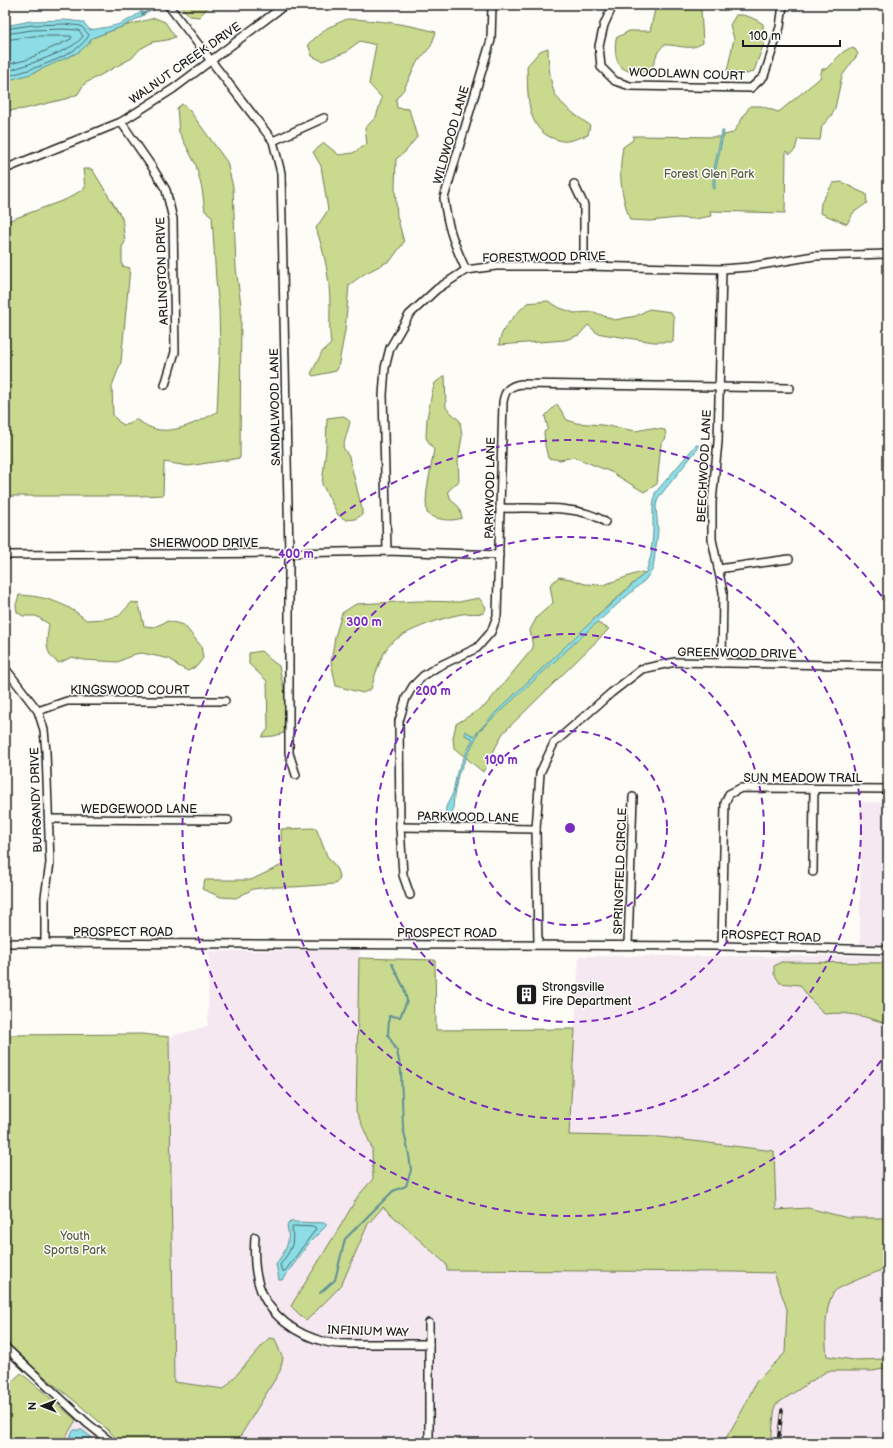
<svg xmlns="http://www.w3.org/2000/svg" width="893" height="1448" viewBox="0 0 893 1448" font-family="'Balsamiq Sans',sans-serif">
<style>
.built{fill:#f5e8f1}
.green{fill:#c9da8e;stroke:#727b55}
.water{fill:#8cdde5;stroke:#5f9095}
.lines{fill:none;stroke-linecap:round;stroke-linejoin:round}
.shore{stroke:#49696c;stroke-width:1}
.stream{stroke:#5f9095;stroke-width:2}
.minor-casing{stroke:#1c1c1c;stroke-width:10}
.minor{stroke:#fdfcf7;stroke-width:7}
.rail-casing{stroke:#1c1c1c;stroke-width:3.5}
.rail{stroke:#fdfcf7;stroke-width:2;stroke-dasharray:6;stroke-linecap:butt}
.ring{fill:none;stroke:#7b2cbf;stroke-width:2;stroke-dasharray:7 5}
.labels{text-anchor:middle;stroke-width:3;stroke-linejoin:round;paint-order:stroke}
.street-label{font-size:12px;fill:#1c1c1c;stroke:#fdfcf7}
.park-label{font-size:12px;fill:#595e44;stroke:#fdfcf7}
.poi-label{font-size:12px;fill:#1c1c1c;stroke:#fdfcf7;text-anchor:start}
.centre{fill:#7b2cbf;stroke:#fdfcf7;stroke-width:2}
.ring-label{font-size:12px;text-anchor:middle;font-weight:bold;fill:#7b2cbf;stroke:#fdfcf7;stroke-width:3;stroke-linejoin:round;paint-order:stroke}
</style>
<rect width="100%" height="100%" fill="#fdfcf7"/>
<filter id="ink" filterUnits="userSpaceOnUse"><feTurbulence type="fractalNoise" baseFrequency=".025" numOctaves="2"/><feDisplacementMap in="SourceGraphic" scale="8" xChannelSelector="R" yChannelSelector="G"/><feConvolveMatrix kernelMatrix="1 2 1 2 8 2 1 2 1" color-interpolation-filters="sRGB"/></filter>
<g filter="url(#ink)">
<!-- built -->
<g class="built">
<path d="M860 802H888V946L860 945Z"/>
<path d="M360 950 356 1111 372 1148 373 1189 369 1223 383 1207 569 1135 579 956H888V1443H178L224 1390 174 1383 169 1037 208 1026 209 951Z"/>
<path d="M76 1420 101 1443H62Z"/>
</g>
<!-- green -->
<g class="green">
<path d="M181 5H210L199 17 190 16 183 9Z"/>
<path d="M656 5H702L701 10 703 43C688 52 679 44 664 45 662 47 660 49 658 52 655 57 655 65 650 69 647 72 643 72 639 72 616 73 614 57 616 38L629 31H650Z"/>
<path d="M736 15C746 14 755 19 763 24L764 43 754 71 747 74 729 72 727 71 734 39 730 25Z"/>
<path d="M155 18 165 22 175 37 167 40 153 42 140 49 132 58 84 84 78 94 69 98 24 109 5 111V81L88 44 92 38 124 26Z"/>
<path d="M347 19C377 20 407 24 436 32L431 46 416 64 404 89 396 99 397 108 409 109 417 137 405 152 396 159 395 188 397 216 404 242 391 260 364 274 349 285 345 331 338 368 336 371 313 376 311 374 322 352 331 344C329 331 330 320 330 307 330 279 325 255 316 228L328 210 321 166 313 152 324 143 339 155 353 153 367 144 365 128 376 117 382 98 369 84 376 45 360 41 349 49 347 52 322 61 312 56 308 44 327 28Z"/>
<path d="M548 48C548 59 550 85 555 94 561 105 579 118 590 125L588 135C581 137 574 140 567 141 563 142 559 140 555 139 525 130 528 92 527 66L540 51Z"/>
<path d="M850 48 855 49 858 54 842 76 835 108 831 116 822 126 820 140 798 139 795 150 790 154 786 151 785 213 710 211 711 216 695 219 678 218 650 221 630 220C621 194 618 174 623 147L633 140V136L723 137 724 135 733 133 750 106H761L778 112 780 111 820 78 822 69H826L843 52Z"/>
<path d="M182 104 190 111 227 162 233 187 236 268 241 305 240 458 188 466 164 462 163 495 139 496H5V222L67 199 85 188 83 169H92L122 218 125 242 122 247V266L130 268 121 362 112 386 113 415 119 422 124 425 130 424 135 419C141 422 146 426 152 428 172 436 200 421 217 412L220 349 219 309 216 280 212 216 205 211 202 189 196 165 179 132 177 108Z"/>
<path d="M842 182 857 190 866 194 867 203 853 213 847 224 820 213 821 203 833 183Z"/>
<path d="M548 301 560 308 574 313 594 312 614 320 636 316 649 309 671 312 674 318 673 342H654L608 335 597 333 588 325 579 335 565 340 499 345C500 328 516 315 527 303Z"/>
<path d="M445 375 446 408 460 421 462 437 458 460 459 481 448 491 451 500 459 507 462 518C451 522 436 520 427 513L426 502 427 489 434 450 426 438 427 418 432 393 435 383Z"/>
<path d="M557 404 567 420 576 423 602 425 636 431 651 428 665 430 666 438 661 444 657 484 644 492 611 472 574 457 560 460 548 458 545 445 544 432 548 429 545 416Z"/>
<path d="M344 416 350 422 343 447 349 457 362 509V515L355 519 346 520 338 515 322 484 326 449 327 418Z"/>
<path d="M641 572 645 573 592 620 609 629 503 733 483 772 454 748 453 738 456 724 485 706 533 648 530 630 537 617 553 603 550 585 559 577 570 579 585 584 603 585Z"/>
<path d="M19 595C44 596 67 603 86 620L105 619 119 616 132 602 139 604 144 626 154 627 168 621 184 625 201 646 203 658 197 666 188 671 178 666 170 659 142 653 135 654 118 662 84 660 72 657 59 663C43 654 47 639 49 624L36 616H23L17 612 16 605Z"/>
<path d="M479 598 486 607 484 613C476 614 469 613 462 614 444 617 396 633 387 648 379 661 375 675 371 689L363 693 336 686 331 662 335 637 342 613 356 604 419 601 459 602Z"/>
<path d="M261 651 272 661 279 666 285 694 284 733 274 736 262 737 268 729 267 681 249 664V653Z"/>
<path d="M316 828 327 856 336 867 340 879 335 884 293 887H270L253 889 236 898 221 897 202 889 205 880H251L282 865 281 829Z"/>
<path d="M359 958 435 960 436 1030 575 1029 569 1135 660 1137 774 1151 776 1210 808 1208 848 1218H888V1268C879 1271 839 1286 834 1292 824 1306 825 1340 827 1356L854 1360 888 1359V1368L873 1371H827L775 1405 771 1443H723L742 1411 756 1382 785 1353 787 1309 774 1273 734 1272 447 1270 446 1264 383 1207 368 1224 341 1286 306 1321 291 1306 341 1225 358 1196 373 1179 372 1148 356 1111Z"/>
<path d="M781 962 888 963V1024C866 1017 849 1011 825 1014L810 999 800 985 780 983 774 974V966Z"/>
<path d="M142 1034 169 1037 174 1382 224 1389 269 1338 275 1339 280 1352 283 1358 280 1371 238 1440V1443H121C86 1406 42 1378 5 1343V1035Z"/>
<path d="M21 1373 76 1420 62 1443H5V1388Z"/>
</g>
<!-- water -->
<g class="water">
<path d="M142 11 144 15 124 26 92 38 88 44 79 52 31 74 5 81V26L31 21 64 20 83 22 90 30C114 26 122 26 142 11Z"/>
<path d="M722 131H724L715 173V189H713V173Z"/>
<path d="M696 445 700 446 658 498 656 506 658 531 653 569 645 580 592 627 479 731 458 775 454 796 452 819H445L446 807 453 793 457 772 473 739 465 735V731L474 736 496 712 589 624 646 572 651 556 653 531V508L655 493Z"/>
<path d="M292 1220 294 1222 326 1223V1226L310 1242 282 1280H279L276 1264C286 1250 291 1243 287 1225Z"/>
<path d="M74 1430H82L91 1437 92 1443H66Z"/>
</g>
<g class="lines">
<!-- shore -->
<g class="shore">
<path d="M5 29 32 25 64 24 81 26 89 35C78 57 28 70 5 77"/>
<path d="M5 34 32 30 64 29 79 30 83 36C75 51 22 66 5 72"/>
<path d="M5 40 33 36H71L72 37 71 39 26 60 5 65"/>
<path d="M294 1226 315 1227 316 1229 285 1271H282L280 1265C290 1251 295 1246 292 1228Z"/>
</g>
<!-- stream -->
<g class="stream">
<path d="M160 6 162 5"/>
<path d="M142 14 154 9"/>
<path d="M320 1293 335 1280 345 1239 393 1191 406 1186 411 1170 409 1155 403 1127 401 1071 397 1051 388 1035 389 1016 400 1017 407 1001 404 988 392 964"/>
</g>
<defs>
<g id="minor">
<path d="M168 5 273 141 281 173 289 553V753L296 775"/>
<path d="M613 5 604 25 599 46 601 67 615 81 630 86 751 88 764 76 780 27 783 5"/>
<path d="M121 122 152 167 166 190 173 219 175 352 165 385"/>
<path d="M273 141 324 118"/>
<path d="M5 169 121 122 173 89 285 5"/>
<path d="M574 184 584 205V266"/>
<path d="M722 269 718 442 712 502V539L723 592 722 663"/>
<path d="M466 270C454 244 447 226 444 198L491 40 492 5"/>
<path d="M500 508C530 509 581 504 605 522"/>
<path d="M387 551 383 395 385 368 390 348 409 315 437 289 466 270 496 266H584L722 269 749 267 814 256 888 254"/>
<path d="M5 555 289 553 387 551 499 555"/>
<path d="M718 569 789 559"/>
<path d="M5 668 38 711 44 730 46 752 50 863 45 897V942"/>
<path d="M38 711 67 701H225"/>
<path d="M49 819 228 820"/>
<path d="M400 827 536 829"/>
<path d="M813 872 814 789"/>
<path d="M410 895 403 875 400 827 399 721 406 698 413 686 423 676 437 667 477 648 491 632 497 616 503 402C505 390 509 386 521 384L790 388"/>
<path d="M5 943 722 946 888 950"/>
<path d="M538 944 536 829 540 773 554 743 611 693 642 669 675 662 888 666"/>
<path d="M628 945 633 797"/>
<path d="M722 946 725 803 729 794 741 788 888 789"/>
<path d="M255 1237C254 1253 254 1270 259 1285 268 1315 296 1335 326 1342 337 1345 350 1344 362 1344 384 1344 407 1344 429 1344"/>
<path d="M5 1347 87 1423 112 1443"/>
<path d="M429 1443V1323"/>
</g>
</defs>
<!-- minor casing -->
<use href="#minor" class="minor-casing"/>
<!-- minor -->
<use href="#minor" class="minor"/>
<defs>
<path id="rail" d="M778 1443 782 1410"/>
</defs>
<!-- rail casing -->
<use href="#rail" class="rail-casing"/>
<!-- rail -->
<use href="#rail" class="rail"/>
</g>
</g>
<!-- distance rings -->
<g class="ring">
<circle cx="570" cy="828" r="97"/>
<circle cx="570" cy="828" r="194"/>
<circle cx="570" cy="828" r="291"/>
<path d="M888 1051A388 388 0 1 1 888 605"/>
</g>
<!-- icons -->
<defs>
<symbol id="building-square" viewBox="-11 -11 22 22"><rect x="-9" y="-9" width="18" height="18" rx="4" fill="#1c1c1c" stroke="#fdfcf7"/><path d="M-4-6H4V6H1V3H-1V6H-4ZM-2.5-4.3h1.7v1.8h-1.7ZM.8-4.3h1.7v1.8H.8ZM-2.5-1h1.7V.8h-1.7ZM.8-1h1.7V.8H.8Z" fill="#fff"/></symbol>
</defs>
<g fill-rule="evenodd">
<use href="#building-square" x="514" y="982" width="25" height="25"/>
</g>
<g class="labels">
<!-- street labels -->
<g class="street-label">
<text transform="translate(185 63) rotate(-35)" y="4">WALNUT CREEK DRIVE</text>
<text transform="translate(687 74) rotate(2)" y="4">WOODLAWN COURT</text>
<text transform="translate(451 135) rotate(-74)" y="4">WILDWOOD LANE</text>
<text transform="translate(544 257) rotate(-1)" y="4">FORESTWOOD DRIVE</text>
<text transform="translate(162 271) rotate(-92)" y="4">ARLINGTON DRIVE</text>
<text transform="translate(275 407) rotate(-91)" y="4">SANDALWOOD LANE</text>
<text transform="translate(704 466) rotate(-87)" y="4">BEECHWOOD LANE</text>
<text transform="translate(490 488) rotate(-89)" y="4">PARKWOOD LANE</text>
<text x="204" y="547">SHERWOOD DRIVE</text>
<text transform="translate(737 653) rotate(1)" y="4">GREENWOOD DRIVE</text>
<text x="130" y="694">KINGSWOOD COURT</text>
<text x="803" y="782">SUN MEADOW TRAIL</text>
<text transform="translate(36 800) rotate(-92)" y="4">BURGANDY DRIVE</text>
<text x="139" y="813">WEDGEWOOD LANE</text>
<text transform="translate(468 817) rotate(1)" y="4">PARKWOOD LANE</text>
<text transform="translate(620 871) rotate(-88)" y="4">SPRINGFIELD CIRCLE</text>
<text x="123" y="936">PROSPECT ROAD</text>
<text x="447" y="937">PROSPECT ROAD</text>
<text transform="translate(771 936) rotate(2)" y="4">PROSPECT ROAD</text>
<text transform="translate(368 1331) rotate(2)" y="4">INFINIUM WAY</text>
</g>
<!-- park labels -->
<g class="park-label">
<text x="709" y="178">Forest Glen Park</text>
<text x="75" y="1240">Youth<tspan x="75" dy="14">Sports Park</tspan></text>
</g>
<!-- poi labels -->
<g class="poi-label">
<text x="542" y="991">Strongsville<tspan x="542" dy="14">Fire Department</tspan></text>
</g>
</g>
<circle cx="570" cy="828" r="6" class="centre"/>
<g class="ring-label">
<text x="296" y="558">400 m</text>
<text x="364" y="626">300 m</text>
<text x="433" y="695">200 m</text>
<text x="501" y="764">100 m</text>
</g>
<!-- margin -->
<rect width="893" height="1448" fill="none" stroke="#fdfcf7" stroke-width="20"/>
<rect x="10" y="10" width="873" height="1428" fill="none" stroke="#1c1c1c" stroke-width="1.5" filter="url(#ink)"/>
<!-- north arrow -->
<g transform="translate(42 1406) rotate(270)" stroke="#fdfcf7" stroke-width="3" paint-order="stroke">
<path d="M0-3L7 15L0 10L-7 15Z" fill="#1c1c1c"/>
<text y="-6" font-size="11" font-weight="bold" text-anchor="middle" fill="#1c1c1c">N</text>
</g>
<!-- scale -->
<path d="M743 40v6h97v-6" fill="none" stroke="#1c1c1c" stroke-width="2"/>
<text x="749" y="40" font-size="12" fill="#1c1c1c" stroke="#fdfcf7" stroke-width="3" paint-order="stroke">100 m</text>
</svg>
